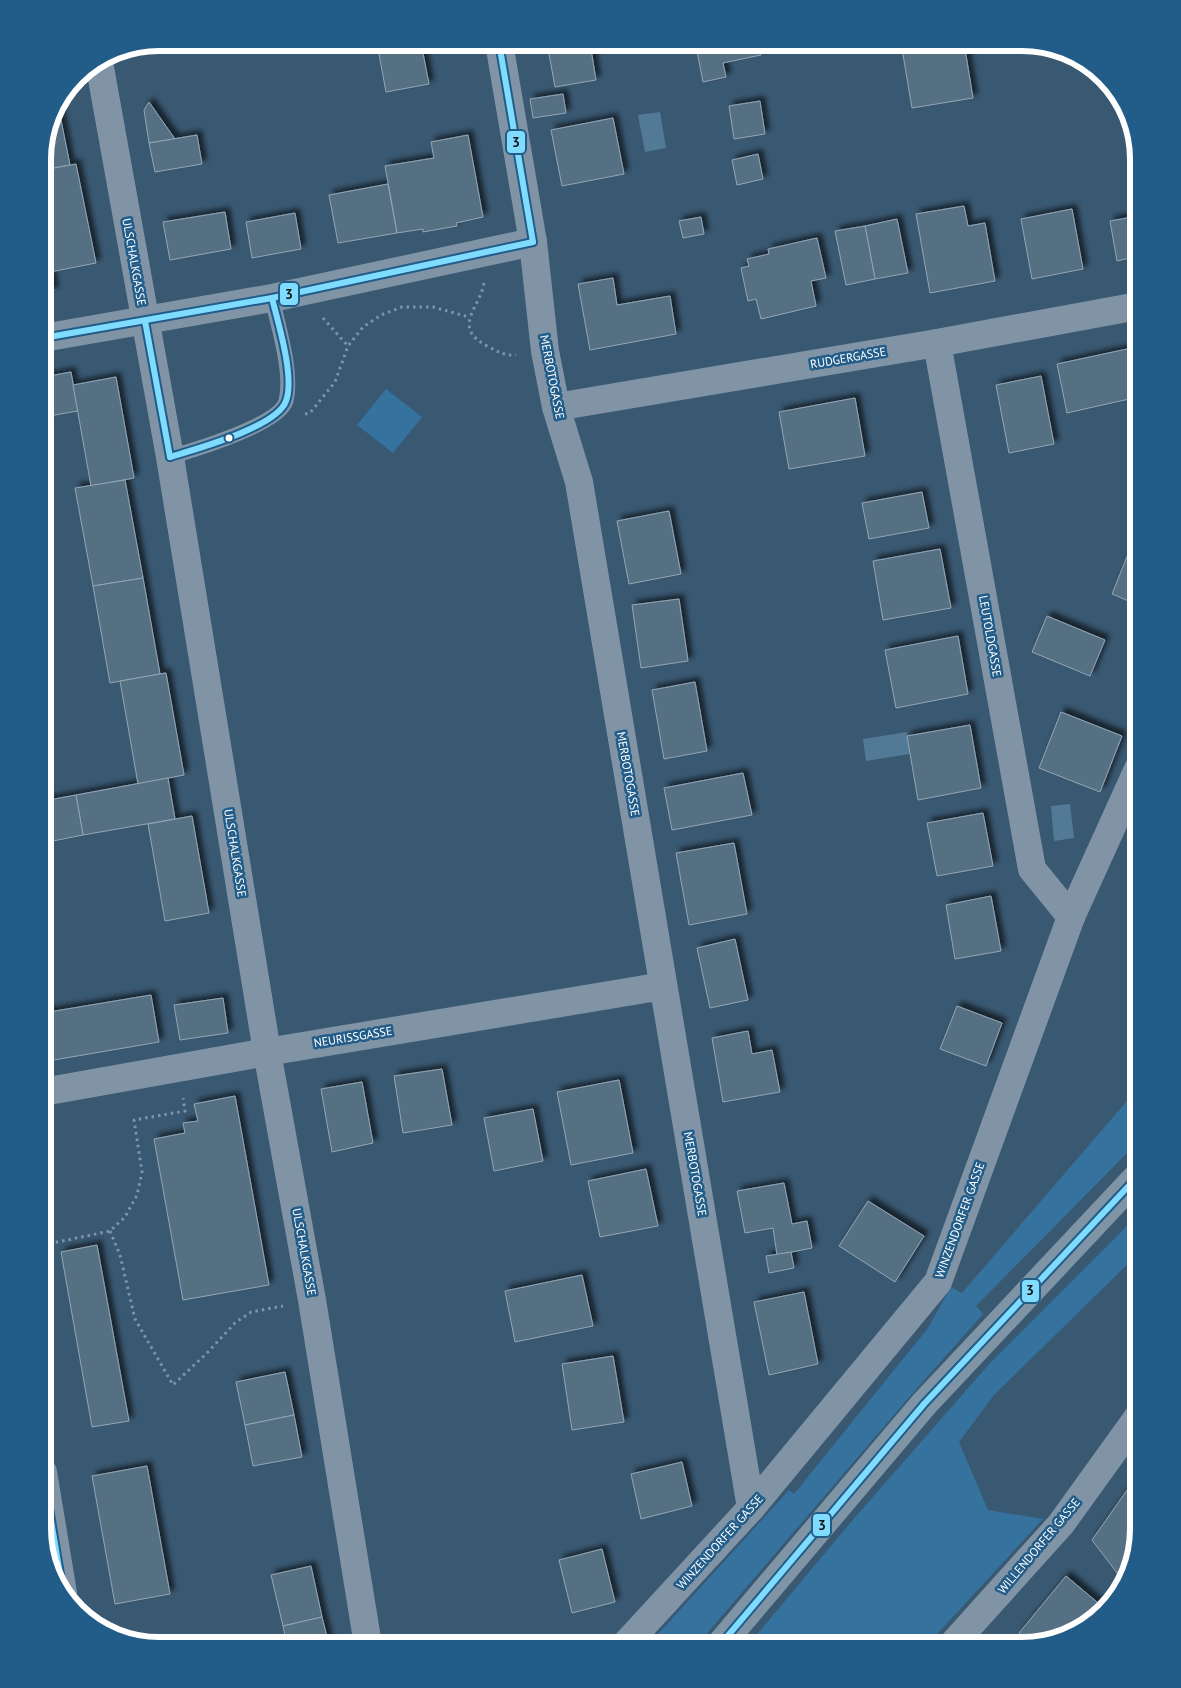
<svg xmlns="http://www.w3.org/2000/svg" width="1181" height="1688" viewBox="0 0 1181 1688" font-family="'PT Sans',sans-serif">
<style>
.green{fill:#36729e}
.water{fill:#527a97}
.building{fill:#577083;stroke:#93a6b4;filter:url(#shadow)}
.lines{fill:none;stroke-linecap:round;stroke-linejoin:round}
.path{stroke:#8094a6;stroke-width:3;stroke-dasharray:2.5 4;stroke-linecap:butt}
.lane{stroke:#8094a6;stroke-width:15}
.street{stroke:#8094a6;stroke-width:28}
.primary{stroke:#7f94a4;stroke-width:28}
.bus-1-casing{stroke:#225c88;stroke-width:10}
.bus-1{stroke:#80dcff;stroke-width:6}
.bus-dot{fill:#fff;stroke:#225c88;stroke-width:2}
.labels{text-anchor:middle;stroke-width:5;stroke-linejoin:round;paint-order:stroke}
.street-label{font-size:12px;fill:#fff;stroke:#225c88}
.rim{fill:none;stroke:#fff;stroke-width:6}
.line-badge{stroke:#225c88;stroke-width:2}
.pale-badge-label{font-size:14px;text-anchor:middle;font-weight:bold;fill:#111}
</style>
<defs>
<filter id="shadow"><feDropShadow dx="4.5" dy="-4.5" stdDeviation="2.5" flood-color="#0009"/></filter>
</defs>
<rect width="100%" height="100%" fill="#395871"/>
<!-- green -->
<g class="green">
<path d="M386 389 422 417 393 453 357 425Z"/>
<path d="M1138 1088V1142L976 1306 983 1314 906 1401 697 1645H648L789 1490 794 1494 928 1328 951 1287 962 1293Z"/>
<path d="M1138 1215V1254L994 1395 959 1442 988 1510 1043 1519 927 1645H748L851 1522 990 1363Z"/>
</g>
<!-- water -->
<g class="water">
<path d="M660 112 666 148 645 152 638 115Z"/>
<path d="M907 732 910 754 866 761 863 739Z"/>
<path d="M1070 804 1074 838 1054 841 1051 806Z"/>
</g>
<!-- building -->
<g class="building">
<path d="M159 42 161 51 136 55 135 47Z"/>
<path d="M180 43H192V45L180 47Z"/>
<path d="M377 43H421L429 84 386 92Z"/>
<path d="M547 43H590L596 80 555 87Z"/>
<path d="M710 43H759L761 55 723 63 726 77 703 82 696 46 710 44Z"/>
<path d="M901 43H964L973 98 912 108Z"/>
<path d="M563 94 566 113 533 118 530 99Z"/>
<path d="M760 101 765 134 734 139 729 106Z"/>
<path d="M149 102 175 139 149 143 144 110Z"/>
<path d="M58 105 70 165 43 170V152L51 114Z"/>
<path d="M613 118 624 174 562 186 551 130Z"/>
<path d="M197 135 202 164 155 172 149 143Z"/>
<path d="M468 135 483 217 456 223 457 226 423 232V229L397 233 385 166 434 158 431 142Z"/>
<path d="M758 154 763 179 737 185 732 160Z"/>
<path d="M76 164 96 263 50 272 43 234V170Z"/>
<path d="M388 184 397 233 338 243 329 195Z"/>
<path d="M964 206 968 226 985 223 995 281 930 293 916 214Z"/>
<path d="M1072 209 1083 269 1032 279 1021 219Z"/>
<path d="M225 212 231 249 170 260 163 222Z"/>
<path d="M295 213 301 249 252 258 246 222Z"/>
<path d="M1138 216V256L1117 261 1110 221Z"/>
<path d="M701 217 704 234 683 238 679 221Z"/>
<path d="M897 219 908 273 875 279 865 226Z"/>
<path d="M865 226 875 279 846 285 835 231Z"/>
<path d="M817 238 826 278 811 281 816 306 761 319 756 299 748 301 741 268 749 266 747 259 769 254 768 249Z"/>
<path d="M43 246H45L54 291 43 293Z"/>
<path d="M613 278 617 305 670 296 676 334 590 350 578 284Z"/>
<path d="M1127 349 1138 397 1067 413 1057 364Z"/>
<path d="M71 372 78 411 43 417V377Z"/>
<path d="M1041 376 1054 444 1009 453 996 385Z"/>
<path d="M116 377 134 478 91 486 73 385Z"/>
<path d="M855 398 865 456 789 469 779 412Z"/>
<path d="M125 480 143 578 93 586 75 488Z"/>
<path d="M922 492 929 528 869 539 862 503Z"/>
<path d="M669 511 681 574 629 584 617 521Z"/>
<path d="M1136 534 1138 535V605L1112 594Z"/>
<path d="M940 549 951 608 883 620 873 561Z"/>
<path d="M143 578 160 674 110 683 93 586Z"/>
<path d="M679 599 688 661 641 668 632 605Z"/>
<path d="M1047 616 1105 640 1090 676 1032 652Z"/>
<path d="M958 636 968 694 896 708 885 650Z"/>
<path d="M166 673 184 775 138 784 120 681Z"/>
<path d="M695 682 707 751 664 759 652 690Z"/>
<path d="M1061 712 1122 736 1100 792 1039 768Z"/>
<path d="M970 725 981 788 918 800 907 736Z"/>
<path d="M743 773 752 815 672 830 664 788Z"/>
<path d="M168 778 175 819 83 835 76 795Z"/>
<path d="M76 795 83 835 43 843V801Z"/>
<path d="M983 813 993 866 937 876 927 823Z"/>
<path d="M192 816 209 913 165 921 148 824Z"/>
<path d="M734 843 747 914 689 925 676 853Z"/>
<path d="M991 896 1001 951 955 959 946 905Z"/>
<path d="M735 939 748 1000 710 1008 697 948Z"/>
<path d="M151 995 159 1042 48 1061 43 1030V1013Z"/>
<path d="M223 998 228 1033 180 1040 174 1005Z"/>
<path d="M957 1006 1002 1023 986 1066 940 1049Z"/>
<path d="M748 1031 752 1054 772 1050 780 1092 723 1102 712 1038Z"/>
<path d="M442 1069 452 1125 403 1133 394 1076Z"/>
<path d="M619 1080 633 1153 571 1165 557 1092Z"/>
<path d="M362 1082 373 1143 332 1152 321 1089Z"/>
<path d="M235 1096 269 1285 183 1300 154 1139 185 1133 183 1123 198 1121 194 1104Z"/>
<path d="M533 1109 543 1161 494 1171 484 1118Z"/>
<path d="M646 1169 658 1226 600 1237 588 1181Z"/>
<path d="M784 1183 792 1224 807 1221 812 1248 777 1255 773 1228 745 1233 737 1191Z"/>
<path d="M868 1201 924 1236 895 1282 839 1246Z"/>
<path d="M97 1245 129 1421 92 1427 61 1252Z"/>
<path d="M791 1252 794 1268 769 1273 766 1256Z"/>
<path d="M582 1275 593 1326 515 1342 505 1291Z"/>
<path d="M804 1292 818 1364 769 1375 754 1302Z"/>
<path d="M613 1356 624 1422 572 1430 562 1364Z"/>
<path d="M285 1372 294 1415 245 1425 236 1382Z"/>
<path d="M294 1415 302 1457 253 1466 245 1425Z"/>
<path d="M682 1462 692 1506 641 1519 631 1474Z"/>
<path d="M147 1466 170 1594 115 1604 92 1476Z"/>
<path d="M1137 1476 1138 1478V1529L1124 1582 1092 1540Z"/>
<path d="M602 1549 615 1602 572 1613 559 1560Z"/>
<path d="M311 1566 322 1617 283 1626 271 1575Z"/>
<path d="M1066 1576 1103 1607 1086 1625 1083 1623 1077 1631 1031 1643 1019 1633Z"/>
<path d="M322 1617 329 1645H287L283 1626Z"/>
</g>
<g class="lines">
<!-- path -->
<g class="path">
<path d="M484 283C480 308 451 327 487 346 497 351 504 356 516 355"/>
<path d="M323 318 348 346"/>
<path d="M305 414 310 413 335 382 348 346 363 327 381 315 402 307H433L469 317"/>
<path d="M110 1231 120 1255 135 1319 173 1385 208 1352 235 1323 251 1312 283 1306"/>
<path d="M43 1245 110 1231 125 1217 137 1195 142 1172 134 1120 185 1111 183 1098"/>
</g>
<!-- lane -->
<path class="lane" d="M170 457C194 450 279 425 286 401 293 373 278 326 272 298"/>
<!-- street -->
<g class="street">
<path d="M499 43 533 242 545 351 556 407 579 482 751 1508"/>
<path d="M99 62 170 457 267 1052 312 1300 368 1645"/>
<path d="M43 338 272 298 533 242"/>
<path d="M937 343 1032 869 1071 917"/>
<path d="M556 407 937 343 1138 306"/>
<path d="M43 1092 267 1052 663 986"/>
<path d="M43 1472 63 1593"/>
<path d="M625 1645 751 1508 938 1282 1071 917 1138 769"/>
<path d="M952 1645 1061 1524 1138 1417"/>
</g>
<!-- primary -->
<path class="primary" d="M720 1645 924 1404 1138 1176"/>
<defs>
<g id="bus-1">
<path d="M499 43 533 242"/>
<path d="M145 321 170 457"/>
<path d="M43 338 272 298 533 242"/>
<path d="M170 457C196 449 277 427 286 401 295 377 278 323 272 298"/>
<path d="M43 1472 63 1592"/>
<path d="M720 1645 924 1404 1138 1176"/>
</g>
</defs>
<!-- bus-1 casing -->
<use href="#bus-1" class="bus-1-casing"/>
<!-- bus-1 -->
<use href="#bus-1" class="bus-1"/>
</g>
<!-- markers -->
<circle class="bus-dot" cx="229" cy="438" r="4.5"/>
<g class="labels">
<!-- street labels -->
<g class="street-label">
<text transform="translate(134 262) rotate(80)" y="4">ULSCHALKGASSE</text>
<text transform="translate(848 358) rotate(-10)" y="4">RUDGERGASSE</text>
<text transform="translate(552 377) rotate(79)" y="4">MERBOTOGASSE</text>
<text transform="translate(990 636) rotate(80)" y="4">LEUTOLDGASSE</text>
<text transform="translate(628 774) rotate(80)" y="4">MERBOTOGASSE</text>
<text transform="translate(235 853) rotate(81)" y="4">ULSCHALKGASSE</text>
<text transform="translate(353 1037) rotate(-9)" y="4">NEURISSGASSE</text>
<text transform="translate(695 1174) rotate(80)" y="4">MERBOTOGASSE</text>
<text transform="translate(960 1220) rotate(-70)" y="4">WINZENDORFER GASSE</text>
<text transform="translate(304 1252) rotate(80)" y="4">ULSCHALKGASSE</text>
<text transform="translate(720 1542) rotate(-48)" y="4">WINZENDORFER GASSE</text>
<text transform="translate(1039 1546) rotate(-50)" y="4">WILLENDORFER GASSE</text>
</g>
</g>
<!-- crop -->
<path d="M0 0H1181V1688H0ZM159 51H1022A108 108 0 0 1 1130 159V1529A108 108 0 0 1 1022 1637H159A108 108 0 0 1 51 1529V159A108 108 0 0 1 159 51Z" fill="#225c88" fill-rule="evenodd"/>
<path class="rim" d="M159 51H1022A108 108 0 0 1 1130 159V1529A108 108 0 0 1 1022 1637H159A108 108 0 0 1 51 1529V159A108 108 0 0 1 159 51Z"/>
<g class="line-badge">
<rect x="506" y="130" width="20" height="24" rx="5" fill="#80dcff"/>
<rect x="279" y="282" width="20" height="24" rx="5" fill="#80dcff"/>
<rect x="1021" y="1279" width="19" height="24" rx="5" fill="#80dcff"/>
<rect x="812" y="1513" width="19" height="24" rx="5" fill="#80dcff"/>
</g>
<g class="pale-badge-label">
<text x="516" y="147">3</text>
<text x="289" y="299">3</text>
<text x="1030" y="1295">3</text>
<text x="822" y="1530">3</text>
</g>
</svg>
